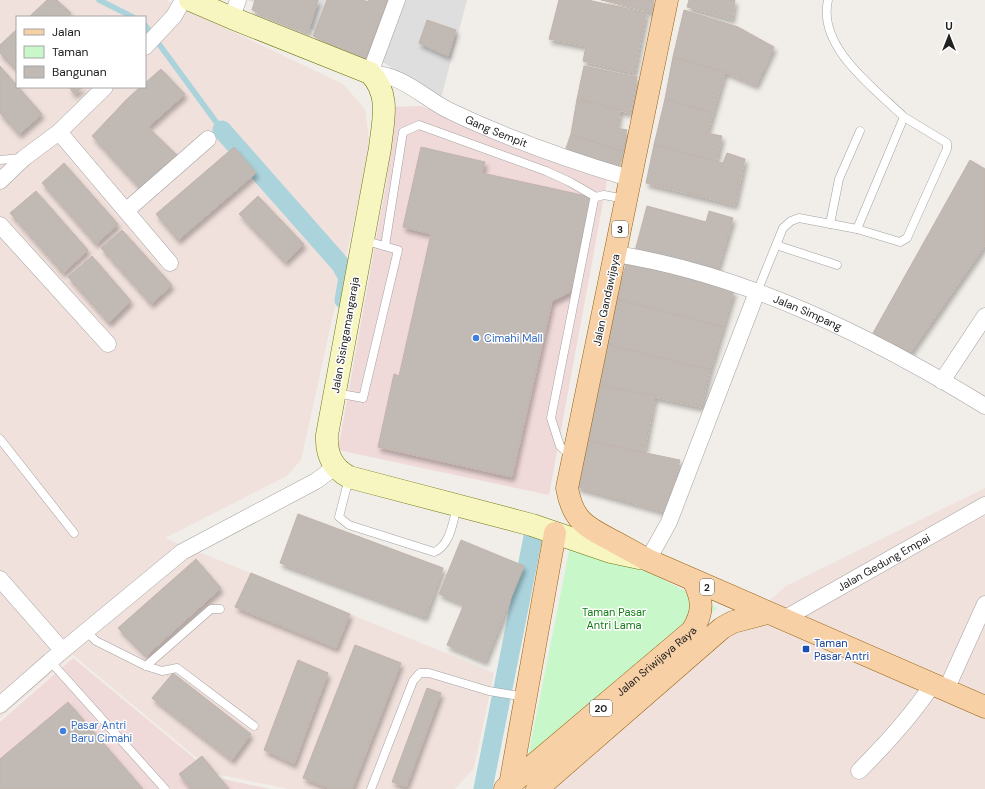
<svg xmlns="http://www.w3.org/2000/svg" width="985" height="789" viewBox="0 0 985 789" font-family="'DM Sans',sans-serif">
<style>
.residential{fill:#dfdede}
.commercial{fill:#f0d9d9}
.military{fill:#f1e1dc;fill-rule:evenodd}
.park{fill:#c8f7ca}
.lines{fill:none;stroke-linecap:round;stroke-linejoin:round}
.stream{stroke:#abd3dc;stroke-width:5.5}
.canal{stroke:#abd3dc;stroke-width:19}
.building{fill:#c1b9b4;stroke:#c2b4ab;filter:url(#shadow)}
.lane-casing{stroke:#a2a2a2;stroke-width:9}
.street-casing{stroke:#a2a2a2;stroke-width:17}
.secondary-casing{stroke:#6f750b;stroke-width:23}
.primary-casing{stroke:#955f08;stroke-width:23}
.lane{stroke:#fff;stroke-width:8}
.street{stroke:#fff;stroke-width:16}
.secondary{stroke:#f7f6c0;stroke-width:22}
.primary{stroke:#f7d0a6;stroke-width:22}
.shop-dot{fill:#3f7fe0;stroke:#fff;stroke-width:1.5}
.transit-dot{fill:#1a4fb4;stroke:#fff;stroke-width:1.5}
.labels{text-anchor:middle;stroke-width:3;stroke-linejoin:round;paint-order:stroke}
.shield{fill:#fff;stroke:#646464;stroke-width:1}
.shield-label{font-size:10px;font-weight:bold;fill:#212121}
.street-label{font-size:11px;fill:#212121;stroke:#fff}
.shop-label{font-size:11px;fill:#366cbe;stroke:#fff;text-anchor:start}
.park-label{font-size:11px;fill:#127c15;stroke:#fff}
.transit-label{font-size:11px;fill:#164399;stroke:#fff;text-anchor:start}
</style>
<defs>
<filter id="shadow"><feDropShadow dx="2.5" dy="4.5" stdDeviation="2" flood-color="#0004"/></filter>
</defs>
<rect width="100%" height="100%" fill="#f1ede8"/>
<!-- residential -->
<path class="residential" d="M248 0H467L440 102 383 62Z"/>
<!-- commercial -->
<g class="commercial">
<path d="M421 106 609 170 549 495 338 450 387 179 393 107Z"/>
<path d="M73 658 218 778 270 789H0V722Z"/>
</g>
<!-- military -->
<g class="military">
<path d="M0 0H166L343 84 365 109 370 148 301 460 287 476 165 538 494 673 474 768 455 789H289L216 774 73 655 0 718ZM17 17H145V87H17Z"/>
<path d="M985 488V789H551L786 586Z"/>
</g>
<!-- park -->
<path class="park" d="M571 542 611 552 717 608 527 762Z"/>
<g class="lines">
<!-- stream -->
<g class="stream">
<path d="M99 0 133 17"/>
<path d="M145 25 222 130"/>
</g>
<!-- canal -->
<g class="canal">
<path d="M222 130 341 265 348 278 344 300"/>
<path d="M483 789 533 537"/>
</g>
</g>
<!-- building -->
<g class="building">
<path d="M47 0H57L71 13 68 17H29Z"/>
<path d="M255 0H318L308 32 252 10Z"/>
<path d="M327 0H363L368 2 369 0H388L364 61 313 36Z"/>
<path d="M559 0H588L646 13 634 73 583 61 586 46 549 39Z"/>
<path d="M601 0H654L652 12Z"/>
<path d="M689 0H735L732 19 687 7Z"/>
<path d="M684 10 738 27 774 47 756 85 725 72 673 57Z"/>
<path d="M427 20 456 30 448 56 419 43Z"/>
<path d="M17 29V66L15 68 0 53V45Z"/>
<path d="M673 57 725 72 713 113 665 99Z"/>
<path d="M0 66 42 114 19 134 0 113Z"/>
<path d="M584 66 637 77 630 113 577 99Z"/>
<path d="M161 69 185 94 148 127 179 157 141 189 92 136 126 100 140 87H145V83Z"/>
<path d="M69 87H83L74 94Z"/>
<path d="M577 99 620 110 617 128 627 130 621 151 571 134Z"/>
<path d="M665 99 713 113 707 133 722 136 716 162 654 145Z"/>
<path d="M571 134 621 151 616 168 565 151Z"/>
<path d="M654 145 723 163 727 153 745 159 735 205 646 183Z"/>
<path d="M234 147 256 173 178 240 156 214Z"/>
<path d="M421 147 485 162 482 173 591 197 570 292 552 301 512 477 378 447 394 374 399 376 431 234 403 227Z"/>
<path d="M970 160 985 169V245L910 353 873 333Z"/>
<path d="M64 163 118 224 96 244 42 183Z"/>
<path d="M36 191 88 250 63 273 10 213Z"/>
<path d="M258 196 304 244 285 262 239 214Z"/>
<path d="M647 206 706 222 709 211 733 218 716 274 635 251Z"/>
<path d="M122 230 172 285 151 304 101 248Z"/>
<path d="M92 256 131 301 109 323 68 277Z"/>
<path d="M627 261 734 291 723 327 616 299Z"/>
<path d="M616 299 723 327 710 370 606 344Z"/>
<path d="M606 344 710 370 701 407 599 385Z"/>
<path d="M599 385 655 396 644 453 588 441Z"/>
<path d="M588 441 680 460 665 512 577 487Z"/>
<path d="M298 514 443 568 425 617 280 563Z"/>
<path d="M461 540 524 566 485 661 447 645 464 604 439 594Z"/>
<path d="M196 559 221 588 146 656 118 628Z"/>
<path d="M251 573 350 614 336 648 235 607Z"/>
<path d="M355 645 401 663 352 789H331L303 778Z"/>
<path d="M298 660 328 673 294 764 264 750Z"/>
<path d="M173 673 251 734 232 760 152 698Z"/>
<path d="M427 688 441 693 406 787 392 782Z"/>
<path d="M68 702 143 789H0V759Z"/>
<path d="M202 756 229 789H191L179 774Z"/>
</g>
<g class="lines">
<defs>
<g id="lane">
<path d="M0 160 21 158"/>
<path d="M830 224 839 179 860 131"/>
<path d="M857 229 900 242 907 238 947 149V143L904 117"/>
<path d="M776 245 837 265"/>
<path d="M385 246 403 132 419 125 546 171 570 182 596 197 604 195 625 199"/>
<path d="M757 292 783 228 791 221 799 218 857 229 904 117C874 88 817 47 828 0"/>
<path d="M336 393 363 398 398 250 363 240"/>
<path d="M0 439 74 533"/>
<path d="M571 456 560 446 551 418 594 200 596 197"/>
<path d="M349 478 339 517 349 525 434 552C450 546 453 522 457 506"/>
<path d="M86 631 96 641 146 666 162 671 177 668 254 726"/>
<path d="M50 661 165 789"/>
<path d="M146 666 211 609H220"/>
<path d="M371 789 413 681 420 673H429L489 691 525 697"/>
</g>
<g id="street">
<path id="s1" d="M397 0 370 73C405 75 424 99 452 112 509 139 569 160 629 178"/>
<path d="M232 18 238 0"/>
<path d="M145 47 174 16 183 0"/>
<path d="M59 132 170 263"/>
<path d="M0 181 24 158 59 132 105 87"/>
<path d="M127 210 208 139"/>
<path d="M0 225 108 344"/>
<path id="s2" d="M616 254C748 275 872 337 985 406"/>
<path d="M942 381 985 316"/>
<path d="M648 560 669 522 757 292"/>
<path d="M0 579 62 650"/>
<path id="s3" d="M782 620 985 505"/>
<path d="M946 690 985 604"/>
<path d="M0 705 50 661 182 552 316 481 335 467"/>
<path d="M859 771C886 744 911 717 932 685"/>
</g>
<path id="secondary" d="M190 0 232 18 370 73C391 95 383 120 380 148L327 435C326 454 332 468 349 477L532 525 611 552 639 558"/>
<g id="primary">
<path d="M667 0 567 488C573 522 587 527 615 542 626 548 637 554 648 560L985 707"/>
<path d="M510 785 555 533"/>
<path id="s4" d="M505 789 692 631C704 612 703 599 693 580"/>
<path d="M537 789 722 628 733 622 767 613"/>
</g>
</defs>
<!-- lane casing -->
<use href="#lane" class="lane-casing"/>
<!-- street casing -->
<use href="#street" class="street-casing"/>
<!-- secondary casing -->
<use href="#secondary" class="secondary-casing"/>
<!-- primary casing -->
<use href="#primary" class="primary-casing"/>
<!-- lane -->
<use href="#lane" class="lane"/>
<!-- street -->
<use href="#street" class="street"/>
<!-- secondary -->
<use href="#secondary" class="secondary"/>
<!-- primary -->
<use href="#primary" class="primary"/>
</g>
<!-- markers -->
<g class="shop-dot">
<circle cx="476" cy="338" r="4"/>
<circle cx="63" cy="731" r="4"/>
</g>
<rect class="transit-dot" x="802" y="645" width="8" height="8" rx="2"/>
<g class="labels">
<!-- shield labels -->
<g class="shield">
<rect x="612" y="221" width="16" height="16" rx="3"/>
<rect x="700" y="579" width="14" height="16" rx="3"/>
<rect x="590" y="700" width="22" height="16" rx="3"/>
</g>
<g class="shield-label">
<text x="620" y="233">3</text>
<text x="707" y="591">2</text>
<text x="601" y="712">20</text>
</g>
<!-- street labels -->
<g class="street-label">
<text dy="4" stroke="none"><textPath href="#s1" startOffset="218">Gang Sempit</textPath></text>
<text transform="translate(606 300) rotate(-78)" y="4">Jalan Gandawijaya</text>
<text dy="4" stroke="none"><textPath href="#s2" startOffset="201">Jalan Simpang</textPath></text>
<text transform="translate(345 335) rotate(-80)" y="4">Jalan Sisingamangaraja</text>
<text dy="4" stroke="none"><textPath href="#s3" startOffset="117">Jalan Gedung Empai</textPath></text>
<text dy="4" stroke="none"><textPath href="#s4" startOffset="198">Jalan Sriwijaya Raya</textPath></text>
</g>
<!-- shop labels -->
<g class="shop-label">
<text x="484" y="342">Cimahi Mall</text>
<text x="71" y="729">Pasar Antri<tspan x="71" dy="13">Baru Cimahi</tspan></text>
</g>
<!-- park labels -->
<g class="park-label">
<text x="614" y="616">Taman Pasar<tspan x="614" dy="13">Antri Lama</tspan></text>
</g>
<!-- transit labels -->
<g class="transit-label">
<text x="814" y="647">Taman<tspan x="814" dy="13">Pasar Antri</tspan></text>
</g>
</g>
<!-- legend -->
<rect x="16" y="16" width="130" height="72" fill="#ffffff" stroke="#a6a6a6"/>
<rect x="24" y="29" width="20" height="6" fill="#f7d0a6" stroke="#a6a6a6"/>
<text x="52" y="36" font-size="12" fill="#212121">Jalan</text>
<rect x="24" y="46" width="20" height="12" fill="#c8f7ca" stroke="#a6a6a6"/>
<text x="52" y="56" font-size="12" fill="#212121">Taman</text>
<rect x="24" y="66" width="20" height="12" fill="#c1b9b4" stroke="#a6a6a6"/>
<text x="52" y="76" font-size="12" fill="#212121">Bangunan</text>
<!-- north arrow -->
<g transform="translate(949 36)" stroke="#ffffff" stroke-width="3" paint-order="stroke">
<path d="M0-3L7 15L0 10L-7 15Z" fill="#212121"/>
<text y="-6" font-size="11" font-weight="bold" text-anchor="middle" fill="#212121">U</text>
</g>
</svg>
